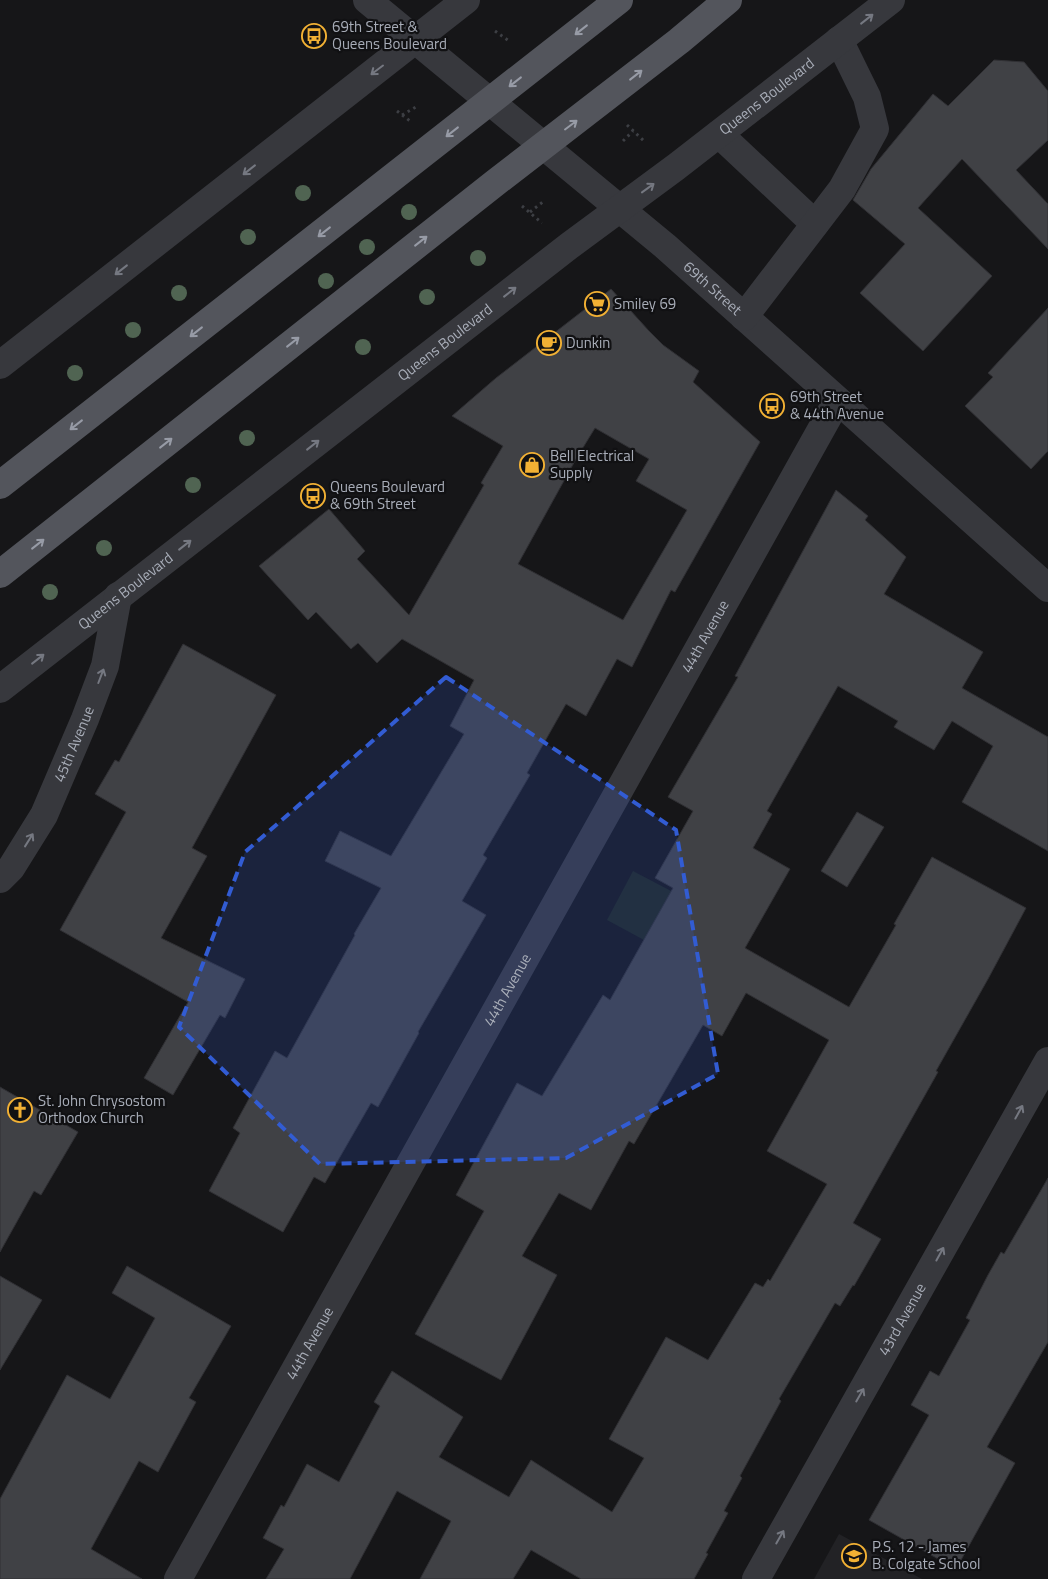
<svg xmlns="http://www.w3.org/2000/svg" width="1048" height="1579" viewBox="0 0 1048 1579" font-family="'Titillium Web',sans-serif">
<style>
.built{fill:#222225}
.green{fill:#1e261f}
.building{fill:#404145;stroke:#303034;fill-rule:evenodd}
.lines{fill:none;stroke-linecap:round;stroke-linejoin:round}
.path{stroke:#3d3f44;stroke-width:3;stroke-dasharray:2.5 4;stroke-linecap:butt}
.minor{stroke:#37383d;stroke-width:28}
.major{stroke:#53555c;stroke-width:28}
.tree{fill:#506452}
.oneway{stroke:#757881}
.oneway2{stroke:#979ba6}
.marked{fill:#325cd3;fill-opacity:0.2;stroke:#325cd3;stroke-width:4;stroke-dasharray:10 6;stroke-linejoin:round}
.labels{text-anchor:middle;stroke-width:4.5;stroke-linejoin:round;paint-order:stroke}
.poi-label{font-size:15px;fill:#a8adb8;stroke:#111113;text-anchor:start}
.street-label{font-size:15px;fill:#a8adb8;stroke:#111113}
</style>
<rect width="100%" height="100%" fill="#161618"/>
<!-- built -->
<path class="built" d="M839 1534 922 1579H814Z"/>
<!-- green -->
<path class="green" d="M633 871 753 934 644 940 607 920Z"/>
<!-- building -->
<g class="building">
<path d="M994 60 1024 62 1048 91V140L1016 170 1048 204V249L962 159 918 208 992 276 923 351 860 293 905 244 853 200 871 169 933 94 948 106Z"/>
<path d="M611 289 649 331 663 345 699 371 693 382 760 442 675 592 671 590 632 667 617 659 586 716 566 704 527 773 530 775 483 855 487 858 462 901 486 915 418 1032 419 1033 378 1107 371 1103 325 1183 314 1177 283 1232 209 1191 240 1133 233 1128 275 1051 287 1058 355 935 354 934 381 888 325 861 340 831 391 856 464 734 450 726 474 680 402 639 377 663 358 643 351 649 316 612 308 620 259 566 329 509 365 551 357 559 409 615 484 485 481 483 503 446 452 416 496 378ZM595 428 649 459 636 481 687 510 623 620 518 564 576 459Z"/>
<path d="M1048 308V451L1031 469 965 406 993 377 988 373Z"/>
<path d="M836 490 868 516 865 520 906 557 884 594 983 652 962 688 1048 737V851L962 802 993 746 952 721 934 750 894 727 898 721 838 686 767 811 772 814 753 848 790 869 745 948 849 1007 896 925 894 924 932 857 1026 908 988 979 936 1071 938 1072 853 1223 881 1239 854 1286 853 1285 840 1306 835 1303 779 1399 781 1401 740 1476 742 1478 724 1511 728 1513 706 1553 708 1554 694 1579H581L531 1550 513 1579H420L451 1521 397 1491 350 1579H266L284 1549 263 1538 281 1505 284 1507 307 1464 339 1482 380 1406 374 1402 392 1371 463 1417 439 1457 509 1497 531 1460 612 1512 644 1458 609 1439 666 1337 708 1360 755 1283 763 1287 768 1279 770 1281 827 1184 767 1151 829 1040 746 993 722 1036 703 1025 634 1144 629 1141 591 1210 559 1193 522 1256 557 1275 501 1380 415 1334 484 1211 456 1195 517 1083 542 1096 603 995 610 1000 673 888 655 878 693 811 668 797 738 677 735 676Z"/>
<path d="M183 644 276 695 192 848 207 856 161 938 245 979 225 1018 220 1015 173 1095 144 1078 188 1002 60 930 126 812 95 794 115 760 119 762Z"/>
<path d="M857 812 884 827 847 887 821 871Z"/>
<path d="M0 1087 78 1132 41 1195 34 1191 0 1252Z"/>
<path d="M1048 1178V1342L987 1447 1015 1463 956 1569 869 1520 929 1415 911 1405 930 1371 939 1376 970 1320 966 1318 988 1275 1001 1252 1004 1254Z"/>
<path d="M127 1266 231 1326 189 1398 196 1402 158 1472 139 1461 91 1549 142 1579H0V1499L67 1375 110 1399 155 1318 112 1293Z"/>
<path d="M0 1276 42 1300 0 1370Z"/>
</g>
<g class="lines">
<!-- path -->
<g class="path">
<path d="M495 31 509 41"/>
<path d="M397 111 410 121"/>
<path d="M402 115 416 107"/>
<path d="M627 125 644 141"/>
<path d="M623 141 633 131"/>
<path d="M522 206 542 223"/>
<path d="M530 212 544 201"/>
</g>
<!-- minor -->
<g class="minor">
<path id="s1" d="M367 0 665 246 1048 588"/>
<path d="M719 134 815 224"/>
<path d="M744 317 842 189 875 129 867 97 839 40"/>
<path d="M0 365 466 0"/>
<path id="s2" d="M0 689 569 246 676 167 891 0"/>
<path id="s3" d="M0 879 11 868 44 815 85 719 105 666 118 596"/>
<path id="s4" d="M178 1579 837 401"/>
<path id="s5" d="M756 1579 1048 1061"/>
</g>
<!-- major -->
<g class="major">
<path d="M0 485 619 0"/>
<path d="M0 574 495 183 679 41 728 0"/>
</g>
</g>
<!-- trees -->
<g class="tree">
<circle cx="303" cy="193" r="8"/>
<circle cx="409" cy="212" r="8"/>
<circle cx="248" cy="237" r="8"/>
<circle cx="367" cy="247" r="8"/>
<circle cx="478" cy="258" r="8"/>
<circle cx="326" cy="281" r="8"/>
<circle cx="179" cy="293" r="8"/>
<circle cx="427" cy="297" r="8"/>
<circle cx="133" cy="330" r="8"/>
<circle cx="363" cy="347" r="8"/>
<circle cx="75" cy="373" r="8"/>
<circle cx="247" cy="438" r="8"/>
<circle cx="193" cy="485" r="8"/>
<circle cx="104" cy="548" r="8"/>
<circle cx="50" cy="592" r="8"/>
</g>
<!-- one-way arrows -->
<defs><path id="oneway-shaft" d="M-6 0H5M1.5-3L5.5 0L1.5 3" fill="none" stroke-width="1.6" stroke-linecap="round" stroke-linejoin="round" transform="scale(1.25)"/></defs>
<g class="oneway">
<use href="#oneway-shaft" transform="translate(867 19) rotate(-38)"/>
<use href="#oneway-shaft" transform="translate(377 70) rotate(143)"/>
<use href="#oneway-shaft" transform="translate(249 170) rotate(142)"/>
<use href="#oneway-shaft" transform="translate(648 188) rotate(-36)"/>
<use href="#oneway-shaft" transform="translate(121 270) rotate(142)"/>
<use href="#oneway-shaft" transform="translate(510 292) rotate(-38)"/>
<use href="#oneway-shaft" transform="translate(313 445) rotate(-38)"/>
<use href="#oneway-shaft" transform="translate(185 545) rotate(-38)"/>
<use href="#oneway-shaft" transform="translate(38 659) rotate(-38)"/>
<use href="#oneway-shaft" transform="translate(101 676) rotate(-69)"/>
<use href="#oneway-shaft" transform="translate(29 840) rotate(-58)"/>
<use href="#oneway-shaft" transform="translate(1019 1112) rotate(-61)"/>
<use href="#oneway-shaft" transform="translate(940 1254) rotate(-61)"/>
<use href="#oneway-shaft" transform="translate(860 1395) rotate(-60)"/>
<use href="#oneway-shaft" transform="translate(780 1537) rotate(-60)"/>
</g>
<g class="oneway2">
<use href="#oneway-shaft" transform="translate(581 30) rotate(142)"/>
<use href="#oneway-shaft" transform="translate(636 75) rotate(-38)"/>
<use href="#oneway-shaft" transform="translate(515 82) rotate(142)"/>
<use href="#oneway-shaft" transform="translate(571 125) rotate(-37)"/>
<use href="#oneway-shaft" transform="translate(452 132) rotate(142)"/>
<use href="#oneway-shaft" transform="translate(324 232) rotate(142)"/>
<use href="#oneway-shaft" transform="translate(421 241) rotate(-38)"/>
<use href="#oneway-shaft" transform="translate(196 332) rotate(142)"/>
<use href="#oneway-shaft" transform="translate(293 342) rotate(-38)"/>
<use href="#oneway-shaft" transform="translate(76 425) rotate(142)"/>
<use href="#oneway-shaft" transform="translate(166 443) rotate(-38)"/>
<use href="#oneway-shaft" transform="translate(38 544) rotate(-38)"/>
</g>
<!-- marked area -->
<path class="marked" d="M446 677 676 830 718 1074 566 1158 320 1164 179 1027 245 852Z"/>
<!-- icons -->
<defs>
<symbol id="bus-ring" viewBox="-11 -11 22 22"><circle r="9.5" fill="#111113" stroke="#f2b134" stroke-width="1.5"/><path d="M-5-6H5V4H4V6H2V4H-2V6H-4V4H-5ZM-3.5-4V0h7V-4ZM-3.5 1.2v1.5H-2V1.2ZM2 1.2v1.5H3.5V1.2Z" fill="#f2b134"/></symbol>
<symbol id="supermarket-ring" viewBox="-11 -11 22 22"><circle r="9.5" fill="#111113" stroke="#f2b134" stroke-width="1.5"/><path d="M-6-5.5h2.5l.6 2H6L4.5 2H-2.5L-4.4-4H-6ZM-1.5 3.2a1.3 1.3 0 1 0 .1 0ZM3 3.2a1.3 1.3 0 1 0 .1 0Z" fill="#f2b134"/></symbol>
<symbol id="cafe-ring" viewBox="-11 -11 22 22"><circle r="9.5" fill="#111113" stroke="#f2b134" stroke-width="1.5"/><path d="M-5.5-4.5H6V0H3Q3 3.5 0 3.5H-2.5Q-5.5 3.5-5.5 0ZM3-3.2v2h1.7v-2ZM-6 4.5H4V6H-6Z" fill="#f2b134"/></symbol>
<symbol id="shop-ring" viewBox="-11 -11 22 22"><circle r="9.5" fill="#111113" stroke="#f2b134" stroke-width="1.5"/><path d="M-5-2.5h2.3a2.7 3.5 0 0 1 5.4 0H5L5.5 6h-11ZM-1.5-2.5h3a1.5 2.3 0 0 0-3 0Z" fill="#f2b134"/></symbol>
<symbol id="church-ring" viewBox="-11 -11 22 22"><circle r="9.5" fill="#111113" stroke="#f2b134" stroke-width="1.5"/><path d="M-1.2-6h2.4v3.5h3.3v2.4h-3.3V6h-2.4V-.1h-3.3v-2.4h3.3Z" fill="#f2b134"/></symbol>
<symbol id="school-ring" viewBox="-11 -11 22 22"><circle r="9.5" fill="#111113" stroke="#f2b134" stroke-width="1.5"/><path d="M0-5L7-2L0 1L-7-2ZM-4 1L0 2.5L4 1V4Q0 6-4 4Z" fill="#f2b134"/></symbol>
</defs>
<g fill-rule="evenodd">
<use href="#bus-ring" x="300" y="22" width="28" height="28"/>
<use href="#supermarket-ring" x="583" y="290" width="28" height="28"/>
<use href="#cafe-ring" x="535" y="329" width="28" height="28"/>
<use href="#bus-ring" x="758" y="392" width="28" height="28"/>
<use href="#shop-ring" x="518" y="451" width="28" height="28"/>
<use href="#bus-ring" x="299" y="482" width="28" height="28"/>
<use href="#church-ring" x="6" y="1096" width="28" height="28"/>
<use href="#school-ring" x="840" y="1542" width="28" height="28"/>
</g>
<g class="labels">
<!-- poi labels -->
<g class="poi-label">
<text x="332" y="32">69th Street &amp;<tspan x="332" dy="17">Queens Boulevard</tspan></text>
<text x="614" y="309">Smiley 69</text>
<text x="566" y="348">Dunkin</text>
<text x="790" y="402">69th Street<tspan x="790" dy="17">&amp; 44th Avenue</tspan></text>
<text x="550" y="461">Bell Electrical<tspan x="550" dy="17">Supply</tspan></text>
<text x="330" y="492">Queens Boulevard<tspan x="330" dy="17">&amp; 69th Street</tspan></text>
<text x="38" y="1106">St. John Chrysostom<tspan x="38" dy="17">Orthodox Church</tspan></text>
<text x="872" y="1552">P.S. 12 - James<tspan x="872" dy="17">B. Colgate School</tspan></text>
</g>
<!-- street labels -->
<g class="street-label">
<text dy="5" stroke="none"><textPath href="#s2" startOffset="969">Queens Boulevard</textPath></text>
<text dy="5" stroke="none"><textPath href="#s1" startOffset="450">69th Street</textPath></text>
<text dy="5" stroke="none"><textPath href="#s2" startOffset="564">Queens Boulevard</textPath></text>
<text dy="5" stroke="none"><textPath href="#s2" startOffset="159">Queens Boulevard</textPath></text>
<text dy="5" stroke="none"><textPath href="#s4" startOffset="1080">44th Avenue</textPath></text>
<text dy="5" stroke="none"><textPath href="#s3" startOffset="155">45th Avenue</textPath></text>
<text dy="5" stroke="none"><textPath href="#s4" startOffset="675">44th Avenue</textPath></text>
<text dy="5" stroke="none"><textPath href="#s5" startOffset="298">43rd Avenue</textPath></text>
<text dy="5" stroke="none"><textPath href="#s4" startOffset="270">44th Avenue</textPath></text>
</g>
</g>
</svg>
